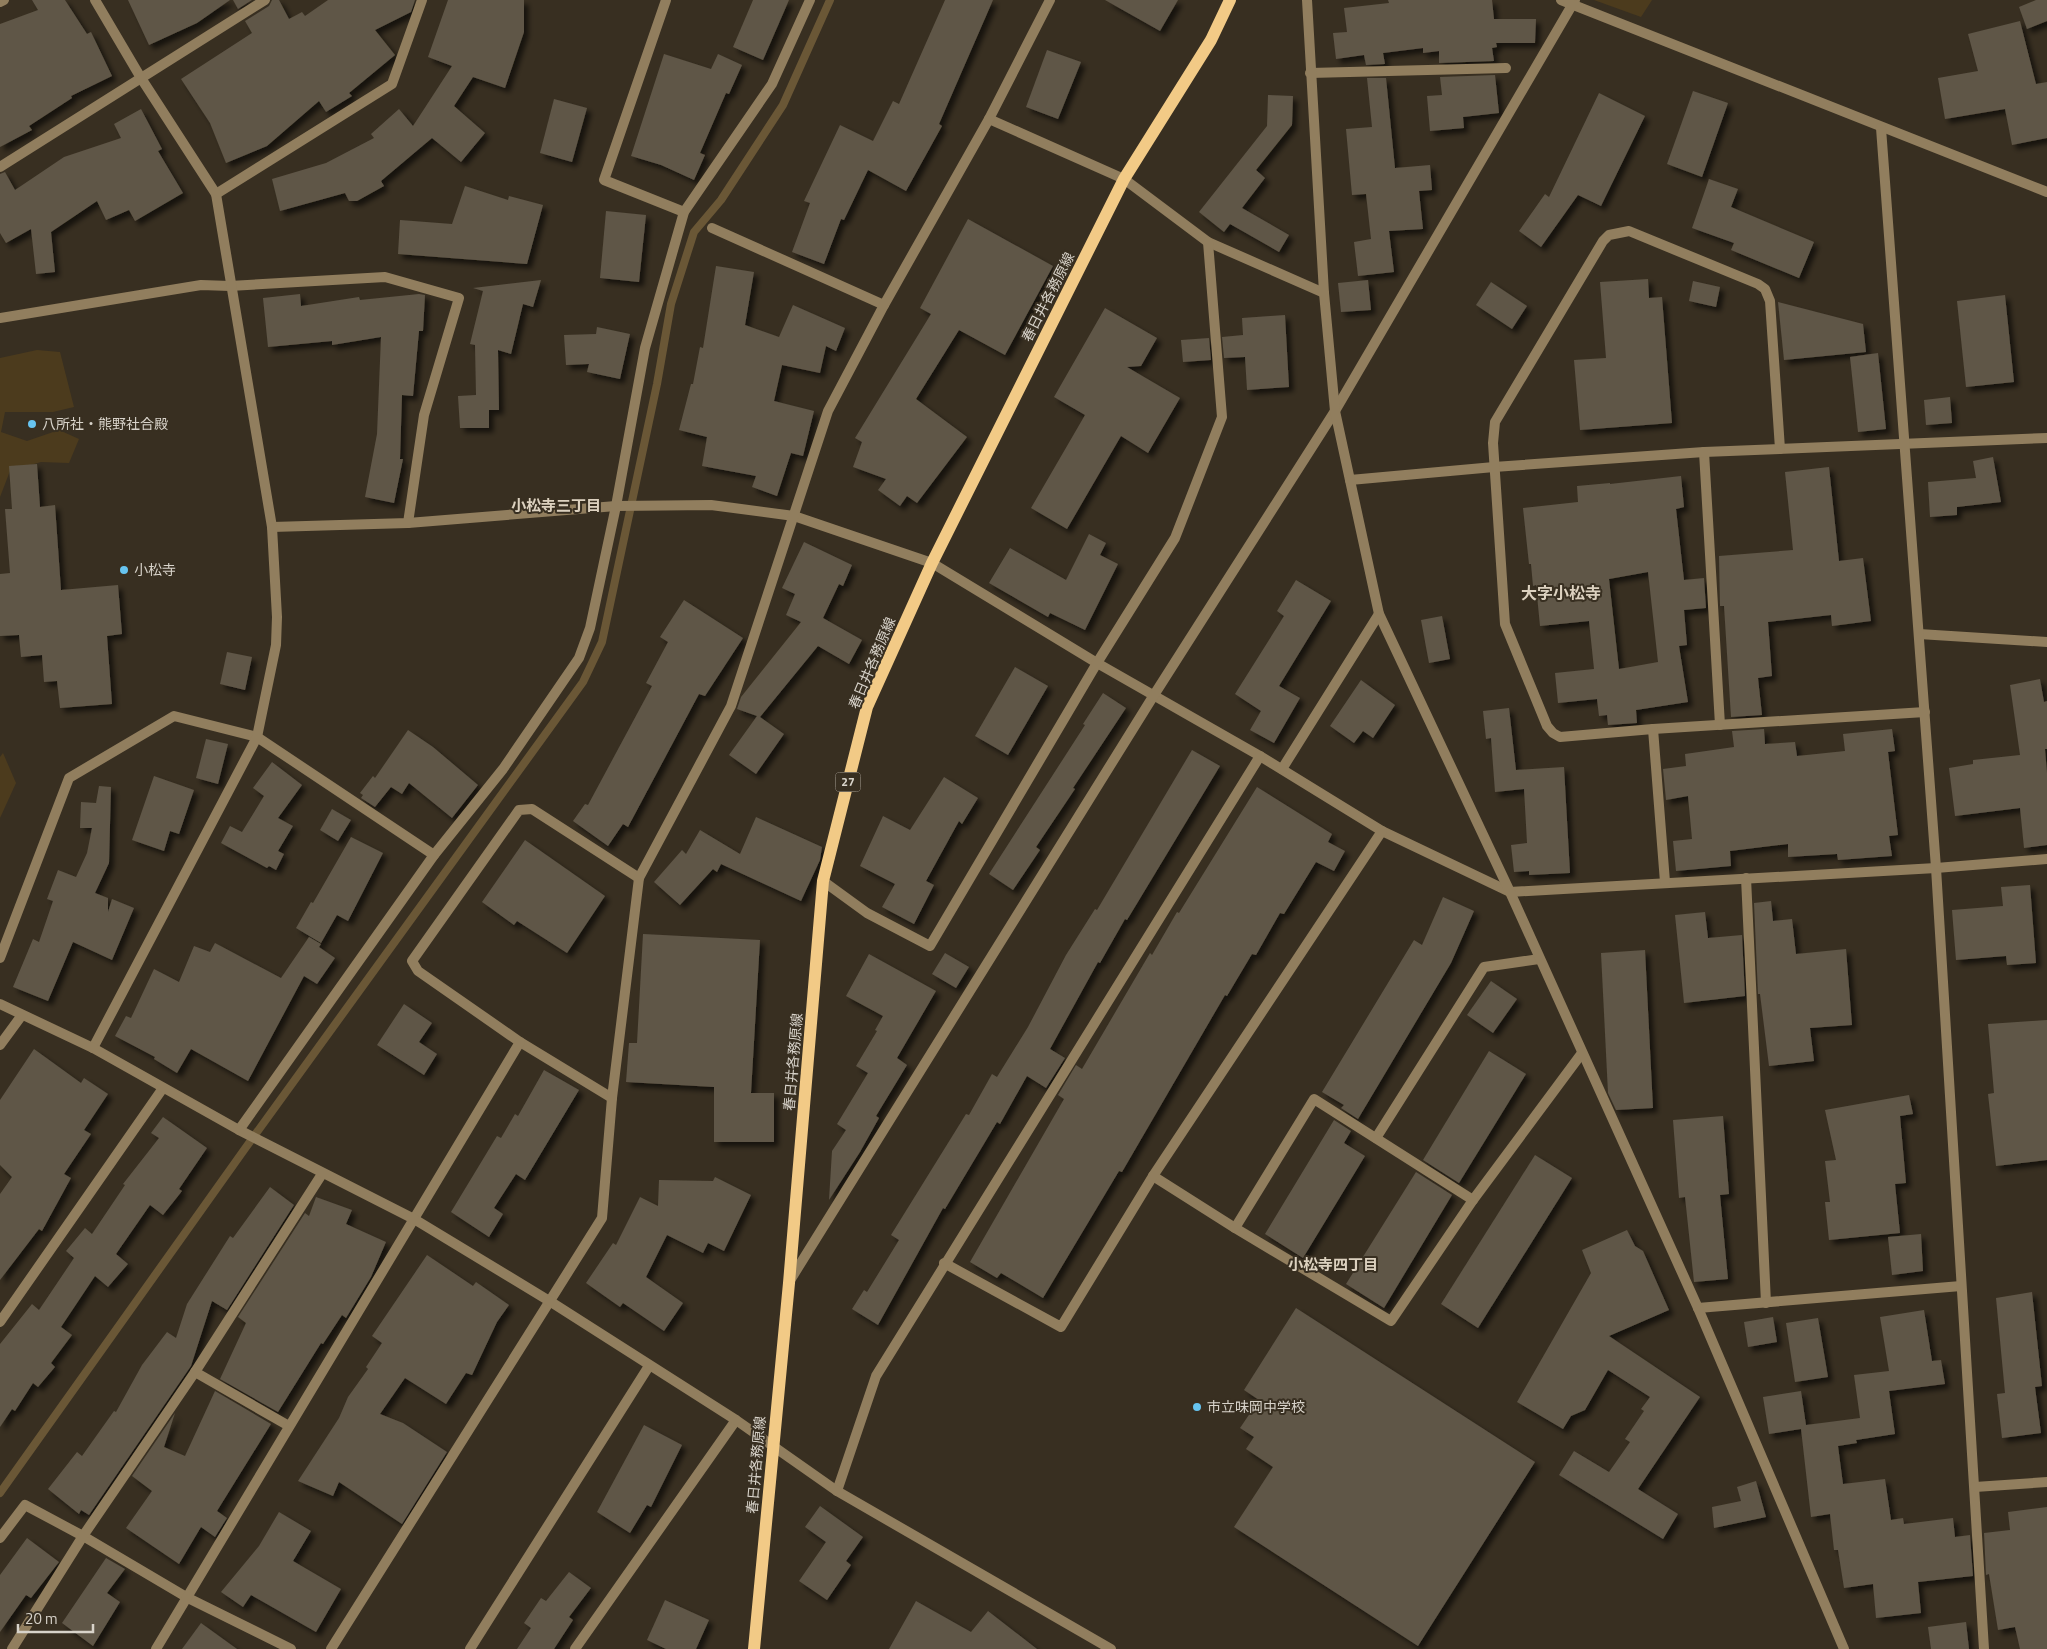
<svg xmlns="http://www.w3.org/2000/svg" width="2047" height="1649" viewBox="0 0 2047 1649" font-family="'Titillium Web','Noto Sans JP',sans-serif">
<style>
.green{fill:#4c3b1d}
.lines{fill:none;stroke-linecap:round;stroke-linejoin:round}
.stream{stroke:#6a5736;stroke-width:8}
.building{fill:#5f5647;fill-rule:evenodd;filter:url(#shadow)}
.minor{stroke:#917e5e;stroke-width:10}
.tertiary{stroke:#917e5e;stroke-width:10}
.primary{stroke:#f2ca86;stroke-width:12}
.poi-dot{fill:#67c4f0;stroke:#382f21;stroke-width:2}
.labels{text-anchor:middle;stroke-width:4;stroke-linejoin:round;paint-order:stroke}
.shield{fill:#382f21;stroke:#a8a297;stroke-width:1}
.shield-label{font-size:12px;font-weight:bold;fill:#d8d3ca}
.street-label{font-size:14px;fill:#d8d3ca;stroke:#382f21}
.poi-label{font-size:14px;fill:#d8d3ca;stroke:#382f21;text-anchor:start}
.neighbourhood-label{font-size:15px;font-weight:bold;fill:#dcd1bf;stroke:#382f21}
.quarter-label{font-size:16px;font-weight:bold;fill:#dcd1bf;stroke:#382f21}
</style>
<defs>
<filter id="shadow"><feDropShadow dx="4.5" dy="4.5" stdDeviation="2.5" flood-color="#0009"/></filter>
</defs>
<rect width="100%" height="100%" fill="#382f21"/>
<!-- green -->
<g class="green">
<path d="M1594 0H1652L1641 17Z"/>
<path d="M37 350 60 352 74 407 53 412H5L1 432 27 441 59 430 79 439 69 463 41 462 10 471 0 497V358Z"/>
<path d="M3 753 16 783 0 818V757Z"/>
</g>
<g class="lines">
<!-- stream -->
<path class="stream" d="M0 1493 244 1150 583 682 602 642 657 384 671 304 694 232 721 200 783 105 830 0"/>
</g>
<!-- building -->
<g class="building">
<path d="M32 0H65L87 34 91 32 112 76 71 96 72 98 29 126 32 130 0 147V24L38 10Z"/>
<path d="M128 0H230L197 23 149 45Z"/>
<path d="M233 0H252L238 9Z"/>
<path d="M272 0H279L289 19 302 12 305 16 328 0H415L411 12 375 30 395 55 349 93 352 96 326 112 319 101 267 146 226 163 210 123 181 79 252 33 245 21 269 6Z"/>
<path d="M448 0H524V32L505 88 473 77 454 106 485 133 461 162 432 138 381 181 384 186 357 201H349L345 193 280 211 272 179 326 163 374 138 371 134 399 109 413 126 452 66 428 57Z"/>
<path d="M753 0H789L763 60 733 47Z"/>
<path d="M945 0H993L939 124 942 126 906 191 868 170 844 220 841 219 824 264 792 252 810 203 804 201 840 125 873 141 893 101 899 104Z"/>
<path d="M1105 0H1178L1160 31Z"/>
<path d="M1388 0H1492L1494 19H1536L1535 43H1496L1497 47 1492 48 1494 61 1439 63V51L1423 53V48L1383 53 1385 64 1366 65 1364 55 1336 59 1333 33 1347 32 1344 8 1389 3Z"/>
<path d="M2036 0H2047V21L2027 29 2019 7Z"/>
<path d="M2020 21 2036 84 2047 82V138L2012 145 2005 109 1945 119 1938 78 1978 71 1968 34Z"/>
<path d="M1047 50 1081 62 1058 119 1026 107Z"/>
<path d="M664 54 711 69 718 54 742 65 729 94 726 93 700 153 705 155 694 180 661 165 631 156Z"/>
<path d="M1495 75 1499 113 1463 117 1464 128 1430 131 1427 96 1442 95 1440 77Z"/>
<path d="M1367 78H1386L1395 168 1430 165 1432 190 1419 191 1423 229 1389 231 1394 272 1358 276 1354 242 1371 239 1366 194 1352 195 1346 129 1372 127Z"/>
<path d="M1693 91 1728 103 1702 177 1667 164Z"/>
<path d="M1599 93 1645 116 1601 206 1578 195 1541 247 1519 231 1545 194 1549 197Z"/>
<path d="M1268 95 1293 96 1292 125 1256 170 1265 178 1242 208 1289 235 1279 252 1230 224 1224 232 1199 212 1267 126Z"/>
<path d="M554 99 587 108 572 162 540 153Z"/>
<path d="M141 109 162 149 158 151 183 193 135 221 129 210 106 220 97 201 51 232 55 272 36 274 31 229 6 243 0 233V174L5 172 15 190 64 157 121 138 114 124Z"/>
<path d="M1709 179 1738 189 1731 207 1814 242 1799 278 1731 250 1734 243 1692 228Z"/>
<path d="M465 186 508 200 509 196 543 205 527 264 398 254 400 220 452 224Z"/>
<path d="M606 211 646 215 639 282 600 278Z"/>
<path d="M968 219 1053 266 1005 355 959 330 916 399 967 437 917 503 907 496 900 506 878 490 886 479 853 467 862 442 855 438 931 314 920 308Z"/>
<path d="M716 266 754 272 745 325 779 337 793 305 845 328 836 351 826 346 820 373 782 365 774 401 814 411 803 456 791 453 777 496 752 487 756 476 702 466 707 437 679 430 691 384H693L700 347 703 348Z"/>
<path d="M1648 279 1649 298 1662 297 1672 423 1580 430 1574 360 1606 358 1600 282Z"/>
<path d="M541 280 533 307 523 304 511 354 498 350 499 410H489V428H460L458 396 476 395 475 345 470 344 483 291 473 288Z"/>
<path d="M1368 280 1371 310 1341 312 1338 283Z"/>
<path d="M1693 281 1720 287 1716 307 1689 301Z"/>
<path d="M1491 282 1527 306 1512 329 1476 305Z"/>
<path d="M300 294 301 306 359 297 360 300 419 294 425 295 423 331H419L413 396 402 395 400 459H403L394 503 365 497 377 434 381 337 332 345V341L268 347 263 298Z"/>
<path d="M2005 295 2014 382 1966 387 1957 301Z"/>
<path d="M1778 302 1863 324 1866 352 1784 360Z"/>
<path d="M1105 308 1157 338 1141 366 1127 367 1180 398 1148 453 1121 436 1067 529 1031 508 1085 415 1054 397Z"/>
<path d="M1285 315 1289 387 1247 390 1245 357 1224 358 1222 337 1243 335 1242 318Z"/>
<path d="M597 327 630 334 620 379 587 372 589 364 566 365 564 335 596 334Z"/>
<path d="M1209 338 1211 360 1183 362 1181 340Z"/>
<path d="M1878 353 1886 429 1858 432 1850 357Z"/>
<path d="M1950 397 1952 423 1926 425 1924 400Z"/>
<path d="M1993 457 2001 502 1957 507V515L1930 517 1928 482 1976 478 1973 461Z"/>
<path d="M37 464 40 507 55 505 61 590 118 585 122 634 107 636 112 704 60 708 57 681 44 682 42 655 21 657 19 635 0 636V574L10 573 5 509H12L9 466Z"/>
<path d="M1829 467 1839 561 1863 558 1871 621 1832 626 1831 615 1768 622 1772 676 1758 678 1762 715 1731 717 1724 606H1720L1719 556 1793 550 1785 472Z"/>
<path d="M1681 476 1684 507 1676 509 1684 580 1704 578 1706 608 1684 610 1687 645 1679 646 1688 702 1636 710 1637 723 1608 725 1607 715 1599 716 1597 699 1558 703 1555 673 1594 669 1589 621 1540 626 1536 585 1533 586 1531 564H1529L1523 508 1578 502 1577 486 1610 483V484ZM1648 572 1658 662 1619 669 1609 579Z"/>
<path d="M1089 534 1106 543 1100 555 1118 564 1085 630 1050 613 1048 617 989 583 1010 548 1066 580Z"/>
<path d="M804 542 852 565 843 586 839 584 823 618 862 640 849 664 818 646 760 717 784 734 756 774 729 755 757 716 737 709 741 697 801 622 786 615 795 594 782 588Z"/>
<path d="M1296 580 1331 601 1279 686 1300 698 1274 743 1250 730 1261 711 1235 694 1284 616 1277 611Z"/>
<path d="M684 600 743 638 705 696 699 694 628 827 623 824 608 846 573 821 585 804 588 805 652 686 646 683 668 642 660 637Z"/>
<path d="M1442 616 1450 659 1429 663 1421 620Z"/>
<path d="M227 652 252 657 245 690 220 684Z"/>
<path d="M1015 667 1048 686 1008 755 975 736Z"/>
<path d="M2040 679 2044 702 2047 701V749H2045L2047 773V845L2024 848 2020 808 1955 816 1949 768 1973 764V760L2020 755 2010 685Z"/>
<path d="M1361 680 1395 705 1373 738 1363 731 1354 743 1330 726Z"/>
<path d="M1103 693 1126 708 1073 788 1075 789 1036 847 1040 850 1013 890 989 874 1085 725 1083 724Z"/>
<path d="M1509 708 1516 770 1564 767 1570 873 1529 875V871L1514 872 1511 845 1527 843 1524 789 1495 792 1491 738 1486 739 1483 711Z"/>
<path d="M1764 729 1765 744 1795 742 1797 756 1845 751 1843 734 1892 729 1895 751 1888 752 1898 835 1889 836 1892 856 1838 860 1837 854 1788 857V844L1730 851 1731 866 1676 871 1673 841 1692 839 1688 796 1666 800 1663 769 1686 766 1685 754 1734 747 1732 731Z"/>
<path d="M408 730 433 747 478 785 452 818 409 783 402 794 391 787 375 807 361 798 363 795 360 793 373 776 375 778Z"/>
<path d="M206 739 228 744 218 784 196 778Z"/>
<path d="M1192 750 1220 766 1127 920 1125 919 1100 963 1098 962 1050 1049 1065 1058 1046 1088 1027 1076 1000 1124 997 1122 945 1209 943 1208 878 1325 852 1309 864 1290 867 1292 899 1240 891 1235 966 1114 969 1115 992 1074 997 1077 1028 1027 1066 955 1095 909 1097 910Z"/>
<path d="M272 762 302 785 278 818 293 826 278 851 284 854 276 870 269 866 267 868 221 843 230 826 242 832 264 796 253 788Z"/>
<path d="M154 776 194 790 179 834 170 831 164 851 132 840Z"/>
<path d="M944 777 978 798 962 824 959 821 926 881 934 885 914 924 882 907 895 884 860 866 883 816 910 830Z"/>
<path d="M99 786 111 787 109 863 95 893 108 898V912L112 899 134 908 112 960 73 942 48 1001 13 987 33 939 39 942 53 901 47 899 58 870 76 877 87 853 92 828H80L81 802 96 803Z"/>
<path d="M1257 787 1332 834 1328 842 1345 851 1334 871 1316 862 1284 914 1280 913 1256 955 1252 954 1227 996 1225 995 1122 1172 1119 1171 1043 1298 1001 1273 997 1278 970 1262 1064 1099 1058 1095 1076 1065 1082 1069 1150 953 1152 955 1177 912 1179 913Z"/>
<path d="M332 809 351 820 338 841 320 830Z"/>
<path d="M756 817 822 847 820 860 801 901 721 864 717 872 713 869 680 905 654 882 682 850 686 854 700 830 740 854Z"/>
<path d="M351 837 383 853 348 921 337 915 321 943 296 928 311 902 313 903Z"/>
<path d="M525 840 605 896 567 953 517 921 514 925 482 902Z"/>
<path d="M2030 885 2036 963 2007 965 2006 956 1956 960 1952 910 2003 906 2001 887Z"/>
<path d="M1443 897 1474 911 1451 963 1358 1119 1341 1108 1344 1105 1322 1092 1414 940 1422 945Z"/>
<path d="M1771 901 1773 921 1792 919 1796 954 1846 949 1852 1025 1810 1028 1814 1061 1769 1066 1760 994H1758L1754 903Z"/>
<path d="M1705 912 1708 938 1742 935 1745 996 1684 1003 1675 915Z"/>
<path d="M643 934 760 940 751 1093H774V1142H714V1087L626 1082 629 1043H637Z"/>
<path d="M309 937 321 944 319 947 335 958 317 984 304 976 248 1081 191 1049 177 1073 154 1059 155 1057 115 1036 126 1016 131 1018 154 969 179 982 194 946 210 952 215 943 281 978Z"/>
<path d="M1645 950 1653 1108 1616 1110 1608 1093 1601 953Z"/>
<path d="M945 953 969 967 956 988 932 974Z"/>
<path d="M869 954 936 991 897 1058 907 1065 876 1116 879 1118 860 1152 829 1200 832 1151 846 1130 837 1124 868 1073 856 1066 877 1031 875 1030 883 1016 846 996Z"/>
<path d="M1491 981 1517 999 1493 1033 1467 1015Z"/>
<path d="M404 1004 432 1023 419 1042 437 1054 424 1075 377 1045Z"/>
<path d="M2047 1020V1160L1996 1166 1988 1094 1994 1093 1988 1024Z"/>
<path d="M34 1049 81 1083 84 1078 108 1094 84 1130 91 1134 64 1174 71 1178 42 1231 39 1229 0 1280V1194L12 1177 0 1165V1100Z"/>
<path d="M1489 1051 1526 1074 1459 1183 1423 1160Z"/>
<path d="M544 1070 579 1090 525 1180 516 1174 494 1208 503 1214 489 1237 451 1212 497 1136 501 1138 515 1114 518 1116Z"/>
<path d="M1909 1095 1913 1114 1900 1116 1906 1183 1895 1184 1900 1233 1829 1240 1825 1202H1830L1825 1161 1836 1160 1825 1110Z"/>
<path d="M1723 1116 1729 1194 1720 1195 1728 1279 1694 1282 1685 1197 1679 1198 1673 1120Z"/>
<path d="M163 1117 207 1148 179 1189 182 1191 163 1215 150 1205 116 1254 128 1264 108 1287 95 1276 61 1327 72 1335 51 1363 55 1367 38 1387 33 1383 15 1411 12 1409 0 1427V1344L32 1304 39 1310 74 1258 66 1251 85 1228 92 1234 125 1185 123 1184 159 1138 151 1133Z"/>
<path d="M1334 1120 1351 1131 1344 1143 1365 1156 1303 1258 1265 1234Z"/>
<path d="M1535 1155 1572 1178 1478 1328 1441 1304Z"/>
<path d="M1416 1172 1452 1195 1384 1308 1346 1284Z"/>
<path d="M715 1177 751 1195 724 1251 708 1243 703 1253 667 1235 646 1277 683 1303 664 1331 623 1303 620 1307 586 1283 613 1243 616 1245 640 1197 658 1206 659 1180 713 1181Z"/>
<path d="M270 1187 294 1205 227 1310 212 1301 191 1366 89 1515 81 1510 79 1514 48 1489 77 1452 82 1456 114 1411 116 1412 142 1365 167 1332 176 1338 187 1304 230 1236 233 1238Z"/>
<path d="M316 1197 352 1210 346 1224 386 1242 371 1277 346 1318 342 1315 323 1344 321 1343 278 1412 220 1379 246 1323 238 1317 305 1213 309 1216Z"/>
<path d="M1627 1230 1635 1246 1643 1251 1669 1310 1609 1336 1700 1397 1638 1489 1678 1514 1663 1539 1559 1475 1574 1451 1609 1472 1630 1442 1625 1439 1644 1411 1641 1409 1650 1397 1608 1370 1585 1410 1571 1416 1563 1429 1517 1402 1591 1273 1582 1250Z"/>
<path d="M1921 1234 1923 1271 1892 1275 1888 1237Z"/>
<path d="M427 1255 473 1286 476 1282 509 1305 497 1322 472 1375 466 1373 446 1404 405 1378 380 1414 403 1423 447 1452 402 1524 339 1482 333 1496 298 1481 339 1418 348 1397 368 1369 366 1367 382 1343 372 1336Z"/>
<path d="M2032 1292 2042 1386 2035 1387 2041 1433 2002 1438 1997 1394 2005 1393 1996 1298Z"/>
<path d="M1296 1308 1535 1462 1418 1646 1234 1527 1273 1467 1246 1449 1254 1437 1240 1428 1259 1400 1244 1390Z"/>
<path d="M1924 1310 1932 1361 1941 1360 1945 1384 1889 1391 1895 1434 1856 1440 1857 1443 1838 1446 1843 1484 1885 1479 1891 1520 1903 1518 1904 1524 1953 1518 1955 1537 1970 1535 1973 1576 1918 1582 1921 1613 1876 1618 1873 1584 1844 1588 1838 1550H1834L1830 1514 1811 1517 1801 1429 1769 1434 1763 1397 1801 1391 1806 1425 1860 1418 1854 1375 1889 1371 1880 1317Z"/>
<path d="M1773 1317 1777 1342 1748 1347 1744 1322Z"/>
<path d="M1818 1318 1828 1377 1795 1382 1786 1323Z"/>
<path d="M215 1391 271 1424 217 1511 227 1518 215 1537 201 1527 179 1564 126 1528 152 1491 132 1476 175 1413 164 1447 185 1456Z"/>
<path d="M644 1425 682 1445 651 1507 647 1505 630 1533 597 1512Z"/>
<path d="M1756 1481 1766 1517 1714 1528 1712 1507 1741 1501 1737 1487Z"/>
<path d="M820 1506 863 1537 846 1561 851 1565 827 1600 799 1581 826 1542 805 1527Z"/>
<path d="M2047 1507V1649H2020L2015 1627 1998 1630 1989 1574 1986 1575 1984 1533 2010 1530 2008 1512Z"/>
<path d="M279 1512 311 1531 293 1561 341 1589 316 1632 251 1595 243 1607 221 1592 259 1546Z"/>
<path d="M27 1538 59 1562 31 1598 26 1595 0 1632V1575Z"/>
<path d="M106 1558 125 1569 107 1593 120 1602 93 1646 62 1623Z"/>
<path d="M569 1572 591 1588 569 1617 573 1620 554 1649H517L531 1628 524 1623 541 1598 546 1601Z"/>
<path d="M665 1600 709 1620 696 1649H666L647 1640Z"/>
<path d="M916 1601 971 1632 988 1611 1037 1649H889Z"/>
<path d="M1966 1622 1969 1649H1931L1928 1627Z"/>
<path d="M201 1623 237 1649H182Z"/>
</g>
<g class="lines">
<!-- minor -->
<g class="minor">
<path d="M666 0 604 180 684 212"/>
<path d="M0 2 4 0"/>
<path d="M1310 73 1506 68"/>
<path d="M989 119 1124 179 1208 242 1324 293"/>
<path d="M0 167 265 0"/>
<path d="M216 194 392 84 422 0"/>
<path d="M712 228 884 305"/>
<path d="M0 318 201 285 230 286 385 277 459 298 424 415 408 523"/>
<path d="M1704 452 1720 725"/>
<path d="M1350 480 1494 467 1704 452 2047 438"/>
<path d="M272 527 408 523 616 506 711 505 794 516 932 563 1097 663 1260 756 1382 831 1510 892 1936 868 2047 859"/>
<path d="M1919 634 2047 642"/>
<path d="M1653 729 1925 712"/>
<path d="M1282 769 1379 614"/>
<path d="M1746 878 1766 1303"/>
<path d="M823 881 867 913 930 946 1097 663 1175 538 1222 417 1208 242"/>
<path d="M1665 882 1653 729 1560 737 1553 733 1547 726 1505 624 1493 443 1495 422 1603 241 1609 235 1629 231 1758 284 1765 289 1770 301 1780 449"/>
<path d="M0 958 69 778 174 716 257 737 434 855"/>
<path d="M0 1045 22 1015"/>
<path d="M93 1048 257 737 276 645 277 617 272 527 216 194 141 78 95 0"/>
<path d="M612 1098 520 1042 418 971 412 961 519 810 532 809 639 878"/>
<path d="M239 1130 434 855 503 769 579 658 590 628 616 506 645 348 684 212 772 84 810 0"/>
<path d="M1376 1138 1484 967 1539 959"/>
<path d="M1153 1176 1235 1228 1391 1321 1473 1200 1582 1053"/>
<path d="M1235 1228 1314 1099 1473 1200"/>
<path d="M944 1263 1061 1327 1153 1176 1382 831"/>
<path d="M789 1282 1154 695 1335 411 1575 0"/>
<path d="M1698 1308 1961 1286"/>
<path d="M0 1322 163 1088"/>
<path d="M195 1372 289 1426"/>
<path d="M837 1491 876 1376 1260 756"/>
<path d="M0 1538 25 1505 83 1536 188 1598 291 1649"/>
<path d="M12 1649 83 1536 195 1372 322 1174"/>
<path d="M156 1649 520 1042"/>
<path d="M331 1649 602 1218 612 1098 639 878 731 706 828 411 884 305 989 119 1050 0"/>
<path d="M470 1649 649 1366"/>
<path d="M575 1649 736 1420"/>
</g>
<!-- tertiary -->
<g class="tertiary">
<path d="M1307 0 1324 293 1335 411 1379 614 1510 892 1698 1308 1844 1649"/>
<path d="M1561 0 2047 192"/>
<path d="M1881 128 1936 868 1984 1649"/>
<path d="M0 1004 93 1048 239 1130 414 1219 551 1302 736 1420 837 1491 1111 1649"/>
<path d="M1975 1487 2047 1482"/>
</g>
<!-- primary -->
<path class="primary" d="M754 1649 789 1283 823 881 867 707 932 563 1124 179 1211 40 1230 0"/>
</g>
<!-- markers -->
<g class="poi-dot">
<circle cx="32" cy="424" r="5"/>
<circle cx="124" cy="570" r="5"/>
<circle cx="1197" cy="1407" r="5"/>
</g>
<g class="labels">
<!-- shield labels -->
<rect class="shield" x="835.5" y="772.5" width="25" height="19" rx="4"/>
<g class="shield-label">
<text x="848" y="786">27</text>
</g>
<!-- street labels -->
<g class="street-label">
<text transform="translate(1048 297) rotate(-63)" y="5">春日井各務原線</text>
<text transform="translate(872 663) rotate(-67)" y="5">春日井各務原線</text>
<text transform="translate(793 1062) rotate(-85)" y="5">春日井各務原線</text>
<text transform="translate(756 1465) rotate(-85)" y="5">春日井各務原線</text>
</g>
<!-- poi labels -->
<g class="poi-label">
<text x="42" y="429">八所社・熊野社合殿</text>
<text x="134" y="575">小松寺</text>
<text x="1207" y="1412">市立味岡中学校</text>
</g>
<!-- neighbourhood labels -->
<g class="neighbourhood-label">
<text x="556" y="511">小松寺三丁目</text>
<text x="1333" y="1270">小松寺四丁目</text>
</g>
<!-- quarter labels -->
<g class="quarter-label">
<text x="1561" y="599">大字小松寺</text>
</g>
</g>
<!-- scale -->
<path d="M18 1624v8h75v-8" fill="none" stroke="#d8d3ca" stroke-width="2.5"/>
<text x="25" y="1624" font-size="15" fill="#d8d3ca" stroke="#382f21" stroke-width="4" paint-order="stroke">20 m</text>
</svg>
